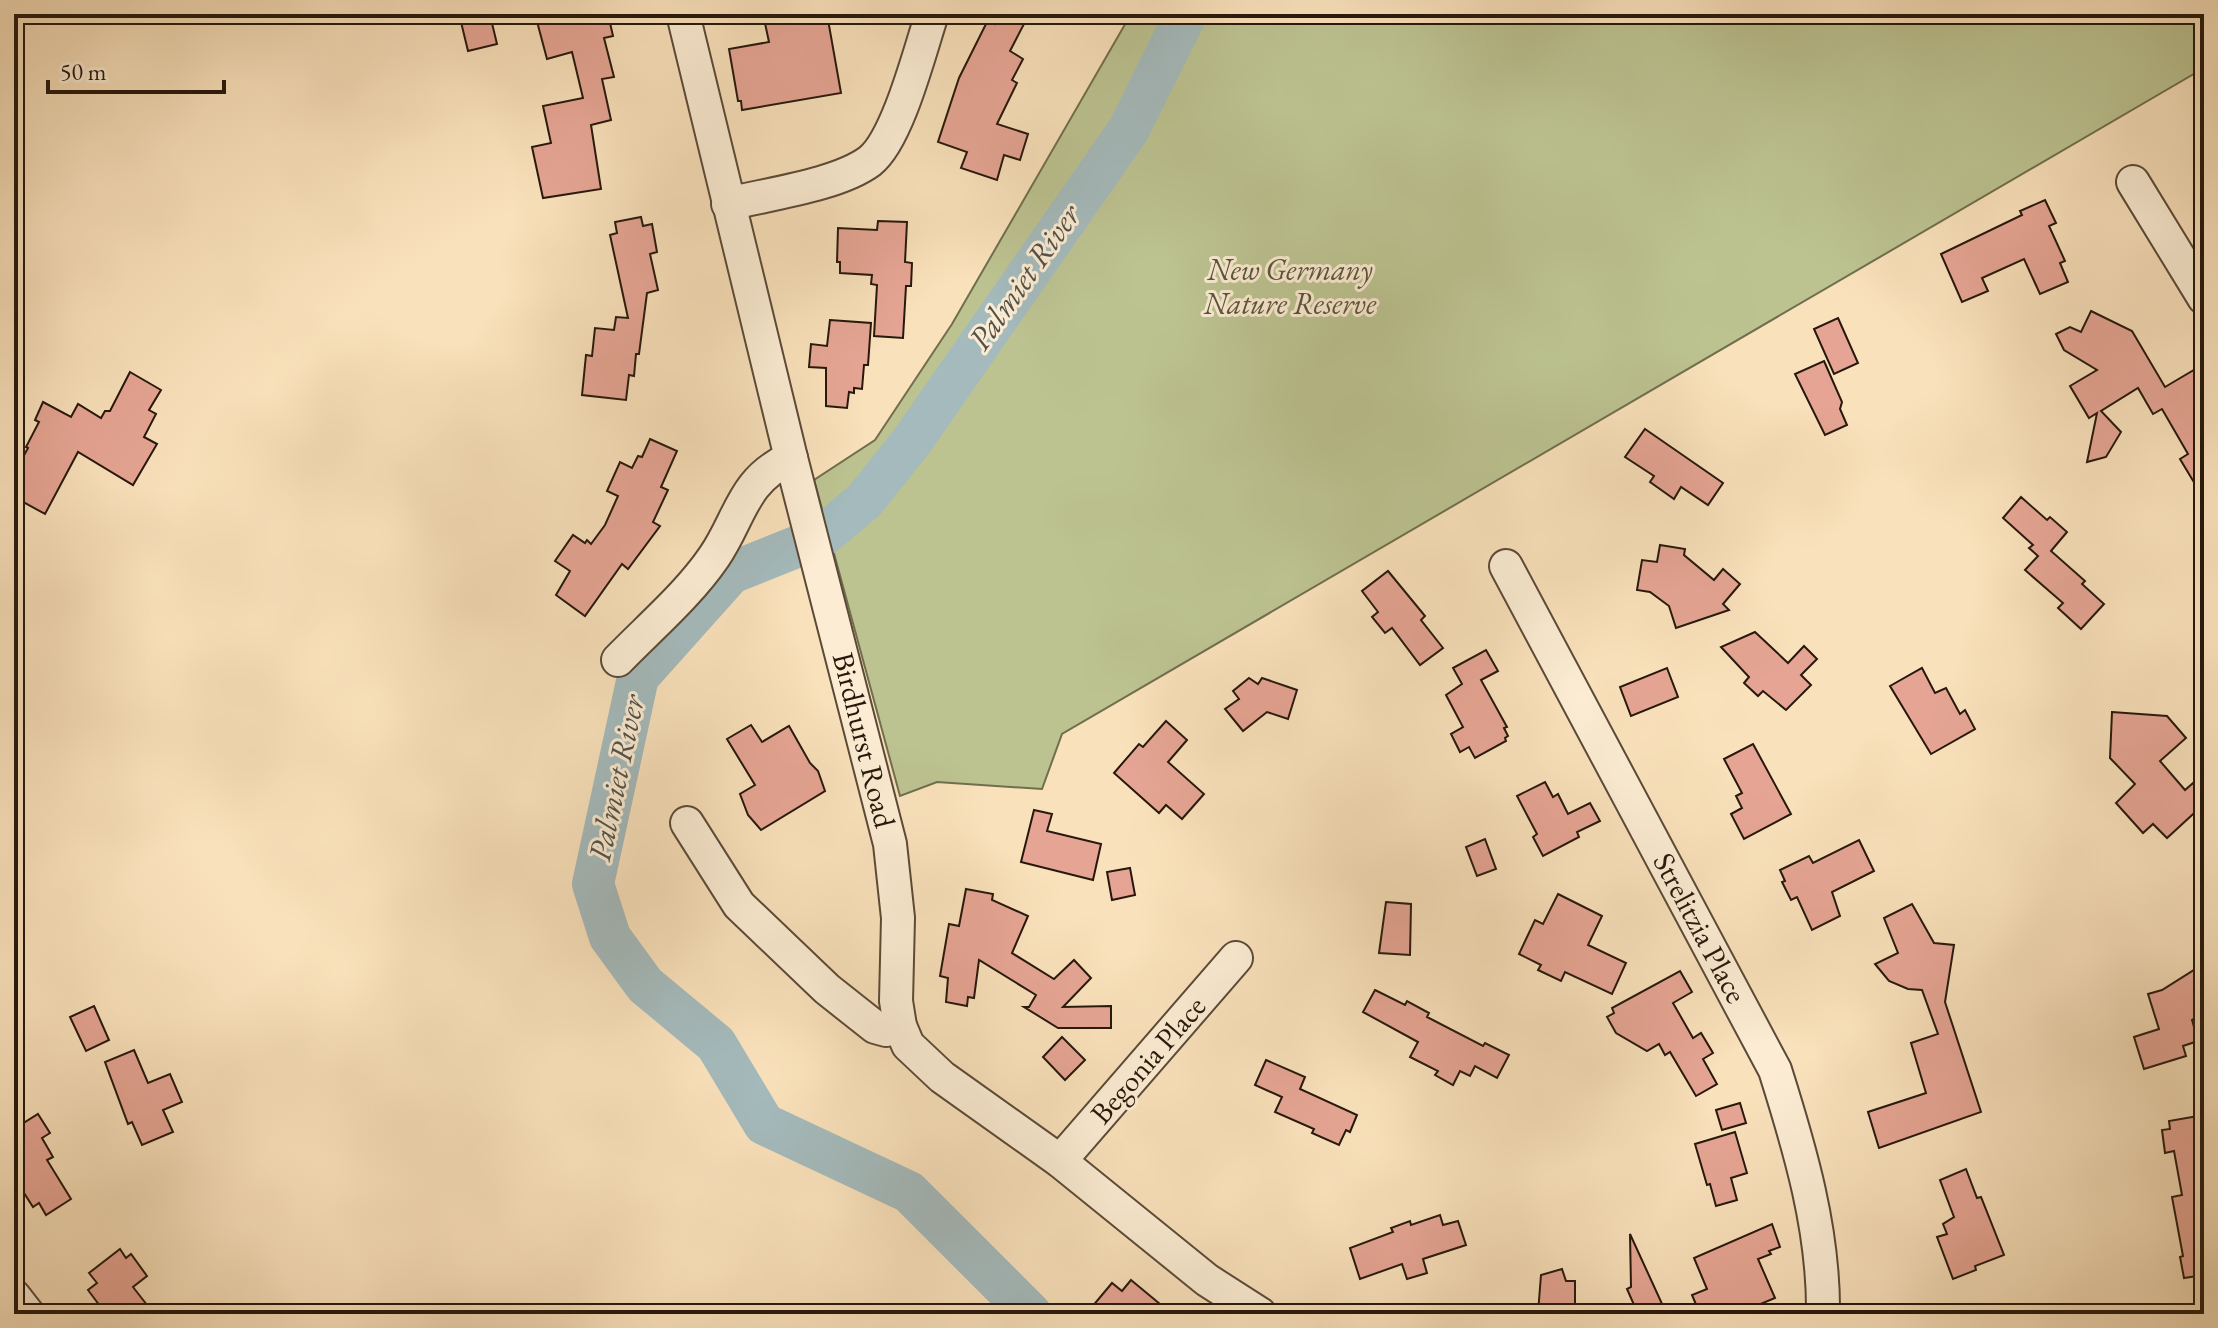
<svg xmlns="http://www.w3.org/2000/svg" width="2218" height="1328" viewBox="0 0 2218 1328" font-family="'EB Garamond',serif">
<style>
.green{fill:#bcc391;stroke:#716e4e;stroke-width:2}
.lines{fill:none;stroke-linecap:round;stroke-linejoin:round}
.river{stroke:#a4babc;stroke-width:42}
.building{fill:#e6a594;stroke:#26180c;stroke-width:2}
.minor-casing{stroke:#5b4a38;stroke-width:36}
.minor{stroke:#fbecd3;stroke-width:32}
.labels{text-anchor:middle;stroke-width:6;stroke-linejoin:round;paint-order:stroke}
.park-label{font-size:30px;font-style:italic;fill:#5a543b;stroke:#fbecd3}
.street-label{font-size:30px;fill:#26180c;stroke:#fbecd3}
.water-label{font-size:32px;font-style:italic;fill:#52514a;stroke:#fbecd3}
</style>
<rect width="100%" height="100%" fill="#f9e1bb"/>
<filter id="stains"><feTurbulence type="fractalNoise" baseFrequency=".0025" numOctaves="4"/><feColorMatrix values="0 0 0 0 .2 0 0 0 0 .09 0 0 0 0 .02 0 0 0 .5 -.17"/></filter>
<radialGradient id="worn" r=".72"><stop offset=".6" stop-color="#630" stop-opacity="0"/><stop offset="1" stop-color="#630" stop-opacity=".3"/></radialGradient>
<!-- green -->
<path class="green" d="M1131 14H2204V68L1062 734 1042 789 937 782 900 796 814 480 875 440 952 324Z"/>
<g class="lines">
<!-- river -->
<path class="river" d="M1031 1314 909 1192 764 1124 716 1044 645 985 610 937 593 884 638 677 731 573 821 537 864 501 912 441 1129 129 1186 14"/>
</g>
<!-- building -->
<g class="building">
<path d="M535 14H608L613 36 604 38 614 77 602 79 611 120 591 125 601 189 543 198 532 147 551 143 543 106 583 98 572 52 547 59Z"/>
<path d="M763 14H827L841 93 742 110 741 101H738L729 49 769 42Z"/>
<path d="M1000 14H1009L1025 22 1010 51 1023 59 1012 80 1017 83 997 124 1028 134 1020 160 1004 155 997 180 961 168 967 152 938 142 959 78 988 20 995 24Z"/>
<path d="M490 15 497 44 468 51 461 22Z"/>
<path d="M2045 200 2056 223 2049 226 2065 261 2060 263 2068 282 2040 294 2024 259 1982 278 1988 291 1962 302 1941 254 2022 215 2020 211Z"/>
<path d="M641 217 643 226 652 224 657 252 650 254 658 290 647 293 639 354H636L634 376 629 375 626 400 582 395 586 355 592 356 595 328 614 330 616 317 628 318 610 235 617 233 615 222Z"/>
<path d="M878 221 907 222 905 262 912 263 911 286H906L903 338 874 336 877 285 871 284 872 275 840 273V262H837L838 228 877 230Z"/>
<path d="M2091 311 2132 331 2165 387 2204 364V499L2180 459 2188 454 2162 409 2153 414 2138 388 2101 411 2121 432 2106 457 2087 462 2097 413 2089 418 2070 386 2097 370 2064 350 2056 334 2070 327 2081 332Z"/>
<path d="M1838 318 1858 363 1834 374 1814 329Z"/>
<path d="M830 320 871 323 868 365H864L862 389 854 388V393L849 392 847 408 826 406V368L809 367 811 344 827 346Z"/>
<path d="M1824 361 1842 402 1840 409 1847 425 1825 435 1795 374Z"/>
<path d="M130 372 161 390 149 410 156 414 144 437 157 444 133 485 78 452 45 514 14 497V474L28 448 26 447 39 422 35 420 43 402 71 417 78 404 101 418 105 411H110Z"/>
<path d="M1645 429 1723 483 1708 505 1681 487 1674 499 1650 482 1654 476 1625 457Z"/>
<path d="M650 439 677 451 661 487 668 490 653 522 660 526 628 569 622 564 585 616 556 595 570 571 555 561 573 535 585 543 587 540 591 544 605 525 618 496 607 491 620 462 632 468 638 456 642 457Z"/>
<path d="M2021 497 2047 520 2050 517 2067 532 2051 551 2085 581 2082 584 2104 604 2081 629 2058 608 2063 603 2025 570 2038 556 2029 548 2033 545 2003 518Z"/>
<path d="M1660 545 1685 549 1684 555 1714 580 1723 569 1740 584 1723 604 1729 610 1676 628 1669 606 1650 592 1637 590 1642 560 1657 562Z"/>
<path d="M1388 571 1425 616 1421 620 1443 648 1420 665 1392 628 1385 633 1372 617 1378 612 1362 591Z"/>
<path d="M1755 632 1788 663 1804 646 1817 659 1801 675 1811 685 1786 710 1763 691 1758 696 1744 683 1749 677 1721 647Z"/>
<path d="M1486 650 1498 671 1481 680 1507 727 1504 728 1508 736 1505 738 1506 741 1475 758 1469 747 1460 752 1451 734 1463 727 1446 695 1462 684 1453 668Z"/>
<path d="M1667 668 1678 697 1631 716 1620 687Z"/>
<path d="M1922 668 1935 693 1946 688 1960 714 1965 710 1975 729 1931 754 1890 686Z"/>
<path d="M1249 678 1258 684 1262 678 1297 690 1288 719 1267 712 1243 731 1225 709 1239 699 1233 691Z"/>
<path d="M2112 712 2167 716 2186 738 2160 761 2185 790 2193 783 2204 804 2167 838 2153 824 2143 833 2116 803 2135 784 2110 758Z"/>
<path d="M1166 721 1187 740 1168 762 1204 794 1182 819 1166 805 1159 813 1114 773 1139 744 1143 747Z"/>
<path d="M751 725 762 742 789 726 810 763 818 771 825 791 761 830 748 815 740 794 755 785 727 739Z"/>
<path d="M1753 744 1791 814 1744 839 1731 814 1742 808 1736 796 1742 793 1724 759Z"/>
<path d="M1545 782 1553 797 1558 794 1568 814 1590 803 1600 821 1577 832 1579 837 1543 856 1533 837 1537 834 1517 796Z"/>
<path d="M1034 810 1052 814 1047 831 1101 844 1093 880 1021 862Z"/>
<path d="M1485 839 1496 869 1477 876 1466 847Z"/>
<path d="M1859 840 1874 871 1832 892 1840 916 1812 930 1797 897 1791 900 1782 882 1785 881 1780 870 1809 856 1813 863Z"/>
<path d="M1130 868 1135 895 1112 900 1107 872Z"/>
<path d="M966 889 993 894 992 900 1028 916 1012 953 1054 979 1074 960 1091 978 1063 1007 1111 1006V1028H1058L1024 1007H1029L1036 995 979 960 974 998 968 997 967 1006 946 1002 948 978 940 976 949 924 959 926Z"/>
<path d="M1558 894 1602 916 1588 945 1626 963 1612 994 1565 972 1561 981 1538 970 1541 965 1519 954 1535 920 1543 924Z"/>
<path d="M1386 902 1411 904 1410 955 1379 953Z"/>
<path d="M1912 904 1934 943 1954 945 1945 1002 1981 1112 1879 1148 1868 1112 1926 1093 1911 1043 1938 1034 1922 990 1908 989 1889 981 1875 964 1898 953 1884 918Z"/>
<path d="M2194 970 2197 975 2204 971V1012L2192 1020 2198 1041 2183 1046 2186 1056 2144 1069 2134 1037 2159 1029 2148 994 2162 990Z"/>
<path d="M1680 971 1692 992 1673 1003 1693 1038 1701 1033 1713 1053 1703 1059 1717 1084 1696 1096 1670 1052 1665 1055 1659 1044 1647 1051 1616 1033 1607 1017 1614 1013 1612 1008Z"/>
<path d="M1375 990 1405 1005 1407 1001 1429 1013 1427 1017 1483 1046 1485 1043 1509 1055 1497 1078 1475 1066 1470 1076 1460 1071 1453 1085 1435 1075 1438 1071 1410 1057 1418 1042 1363 1012Z"/>
<path d="M94 1006 109 1040 86 1051 70 1017Z"/>
<path d="M1062 1037 1085 1060 1065 1080 1043 1057Z"/>
<path d="M134 1050 148 1083 170 1074 182 1102 163 1110 173 1132 142 1145 132 1122 128 1124 105 1062Z"/>
<path d="M1266 1060 1305 1077 1300 1089 1357 1115 1350 1132 1346 1130 1339 1145 1312 1133 1314 1129 1275 1112 1282 1097 1255 1085Z"/>
<path d="M1740 1103 1746 1123 1722 1130 1716 1110Z"/>
<path d="M38 1114 50 1133 42 1138 53 1157 47 1160 71 1199 46 1215 39 1203 33 1207 24 1193 21 1195 14 1184V1129Z"/>
<path d="M2204 1115V1275L2184 1278 2180 1257 2183 1256 2172 1197 2182 1195 2174 1151 2165 1153 2162 1130 2170 1129 2169 1121Z"/>
<path d="M1735 1132 1747 1173 1731 1178 1737 1200 1716 1206 1710 1184 1707 1185 1695 1144Z"/>
<path d="M1966 1169 1977 1198 1981 1197 2004 1255 1975 1266 1976 1270 1953 1279 1937 1237 1947 1234 1943 1224 1954 1217 1940 1180Z"/>
<path d="M1440 1215 1443 1225 1458 1221 1466 1245 1423 1259 1427 1273 1407 1279 1402 1264 1360 1279 1350 1248 1393 1232 1391 1228 1410 1221 1411 1225Z"/>
<path d="M1772 1224 1780 1247 1769 1251 1771 1254 1758 1259 1775 1298 1758 1305 1762 1314H1725L1722 1307 1700 1314 1692 1295 1707 1289 1694 1258Z"/>
<path d="M1630 1234 1663 1306 1644 1314H1638L1627 1289 1631 1287Z"/>
<path d="M120 1249 126 1258 131 1254 147 1276 133 1287 154 1314H106L88 1290 97 1283 89 1273Z"/>
<path d="M1562 1269 1566 1281H1575V1314L1538 1313 1541 1275Z"/>
<path d="M1131 1280 1172 1314H1086L1112 1283 1122 1291Z"/>
</g>
<g class="lines">
<defs>
<g id="minor">
<path d="M683 14 791 458 890 844 898 918 896 1001 900 1026 908 1045 942 1077 1060 1161 1207 1280 1260 1314"/>
<path d="M2133 182 2204 298"/>
<path d="M728 204C768 194 838 185 870 161 898 139 920 50 932 14"/>
<path d="M1506 566 1775 1070C1800 1149 1824 1230 1823 1314"/>
<path d="M618 660C649 628 688 595 714 557 741 518 741 481 791 458"/>
<path d="M687 823 739 905 827 989 875 1027 886 1030 900 1026"/>
<path d="M1060 1161 1236 958"/>
<path d="M14 1296 28 1314"/>
</g>
</defs>
<!-- minor casing -->
<use href="#minor" class="minor-casing"/>
<!-- minor -->
<use href="#minor" class="minor"/>
</g>
<g class="labels">
<!-- park labels -->
<g class="park-label">
<text x="1290" y="280">New Germany<tspan x="1290" dy="34">Nature Reserve</tspan></text>
</g>
<!-- street labels -->
<g class="street-label">
<text transform="translate(864 740) rotate(76)" y="10">Birdhurst Road</text>
<text transform="translate(1700 928) rotate(62)" y="10">Strelitzia Place</text>
<text transform="translate(1148 1060) rotate(-49)" y="10">Begonia Place</text>
</g>
<!-- water labels -->
<g class="water-label">
<text transform="translate(1024 277) rotate(-55)" y="11">Palmiet River</text>
<text transform="translate(616 778) rotate(-78)" y="11">Palmiet River</text>
</g>
</g>
<!-- margin -->
<rect width="2218" height="1328" fill="none" stroke="#f9e1bb" stroke-width="48"/>
<rect x="16" y="16" width="2186" height="1296" fill="none" stroke="#26180c" stroke-width="4"/>
<rect x="24" y="24" width="2170" height="1280" fill="none" stroke="#26180c" stroke-width="2"/>
<!-- scale -->
<path d="M48 80v12h176v-12" fill="none" stroke="#26180c" stroke-width="4"/>
<text x="60" y="80" font-size="24" fill="#26180c" stroke="#fbecd3" stroke-width="6" paint-order="stroke">50 m</text>
<rect width="100%" height="100%" filter="url(#stains)"/>
<rect width="100%" height="100%" fill="url(#worn)"/>
</svg>
